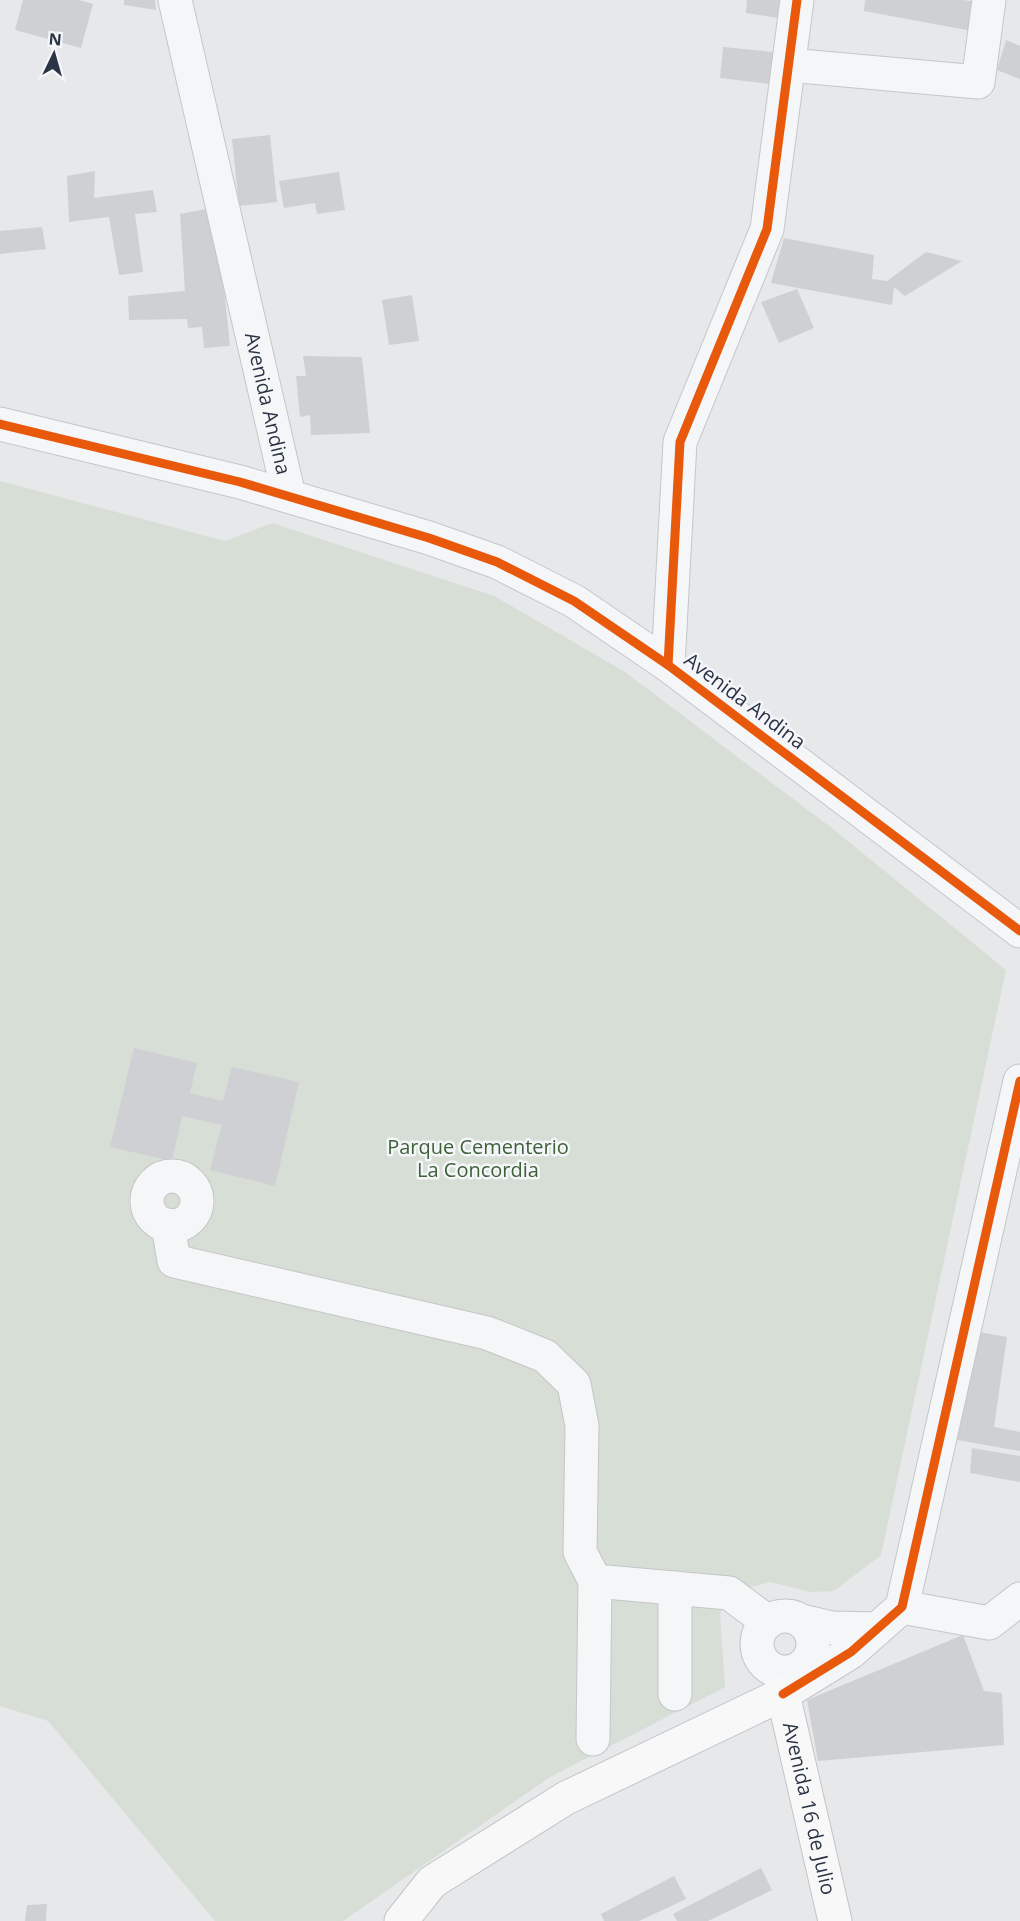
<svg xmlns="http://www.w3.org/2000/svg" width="1020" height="1921" viewBox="0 0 1020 1921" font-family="'Open Sans',sans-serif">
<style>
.green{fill:#d6ded6}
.building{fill:#ced0d3}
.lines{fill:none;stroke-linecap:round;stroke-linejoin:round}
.minor-casing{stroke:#c4c6c8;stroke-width:35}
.major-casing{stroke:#c2c5c8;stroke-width:35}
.minor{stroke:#f5f6f7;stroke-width:33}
.major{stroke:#f8f8f8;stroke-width:33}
.cycleway-casing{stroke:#f4f6f9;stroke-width:13}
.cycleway{stroke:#e8590c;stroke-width:9}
.labels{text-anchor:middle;stroke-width:5;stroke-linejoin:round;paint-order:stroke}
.street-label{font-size:20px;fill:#2b3445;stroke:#f4f6f9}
.park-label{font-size:20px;fill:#3f6138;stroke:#f4f6f9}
</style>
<rect width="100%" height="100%" fill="#e6e8ea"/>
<!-- green -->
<path class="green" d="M0 481 225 541 272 523 494 596 625 672 833 829 1006 970 881 1555 834 1591 811 1592 770 1582 729 1593 720 1614 725 1687 550 1777 343 1921H215L48 1721 0 1706Z"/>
<!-- building -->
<g class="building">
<path d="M23 0H79L93 4 81 48 15 30Z"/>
<path d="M124 0H155L156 10 124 5Z"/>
<path d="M747 0H788L785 19 746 13Z"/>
<path d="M865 0H964L975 2 972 31 864 11Z"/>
<path d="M1006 40 1020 46V79L997 70Z"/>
<path d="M723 47 773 52 771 84 720 78Z"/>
<path d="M270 135 277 202 239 206 232 139Z"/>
<path d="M95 171 94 198 153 190 157 212 135 214 143 272 119 275 109 217 69 222 67 176Z"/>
<path d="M339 172 345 210 317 214 315 203 284 208 279 181Z"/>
<path d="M211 208 224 288 230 346 204 348 202 327 188 328 187 319 129 320 128 296 185 291 180 214Z"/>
<path d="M42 227 46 249 0 254V231Z"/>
<path d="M784 238 874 255 872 279 887 281 926 252 962 261 905 296 894 287 892 305 771 283Z"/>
<path d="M797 289 814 328 779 343 761 302Z"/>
<path d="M412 295 419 341 389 345 382 300Z"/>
<path d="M303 356 362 357 370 433 311 435 310 415 300 417 296 376H306Z"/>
<path d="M134 1048 197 1063 190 1093 223 1101 232 1067 299 1082 275 1186 210 1170 222 1125 182 1116 172 1161 110 1147Z"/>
<path d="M979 1332 1007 1337 994 1427 1020 1432V1451L957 1440Z"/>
<path d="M972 1448 1020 1456V1482L970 1473Z"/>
<path d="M963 1635 984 1691 1002 1693 1004 1745 818 1761 807 1700Z"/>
<path d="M761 1868 772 1890 708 1921H677L673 1914Z"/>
<path d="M674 1876 686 1899 639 1921H604L601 1914Z"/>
<path d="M47 1904 46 1921H25L27 1905Z"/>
</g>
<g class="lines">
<defs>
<g id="minor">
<path id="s1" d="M175 0 289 496"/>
<path d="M789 65 978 82 989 0"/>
<path d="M0 424 240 482 429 538 497 562 574 601 668 665 1020 931"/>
<path d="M668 665 680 442 767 229 797 0"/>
<circle cx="172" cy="1201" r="25"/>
<path d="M168 1225 174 1261 487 1333 545 1356 574 1384 582 1426 580 1552 595 1581 729 1593 768 1622"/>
<path d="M902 1607 989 1623 1020 1599"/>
<circle cx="785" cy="1644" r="28"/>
<path d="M802 1621 832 1628 877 1629"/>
<path d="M675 1694V1588"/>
<path d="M783 1694 851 1652 902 1607 1020 1081"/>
<path d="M593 1739 595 1581"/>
</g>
<g id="major">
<path id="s2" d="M401 1921 432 1882 566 1798 783 1694 835 1921"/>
</g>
</defs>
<!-- minor casing -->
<use href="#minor" class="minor-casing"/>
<!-- major casing -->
<use href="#major" class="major-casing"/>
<!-- minor -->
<use href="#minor" class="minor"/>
<!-- major -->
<use href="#major" class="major"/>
<defs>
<g id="cycleway">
<path d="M0 424 240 482 429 538 497 562 574 601 668 665 1020 931"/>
<path d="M668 665 680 442 767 229 797 0"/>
<path d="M783 1694 851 1652 902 1607 1020 1081"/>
</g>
</defs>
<!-- cycleway casing -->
<use href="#cycleway" class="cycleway-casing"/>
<!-- cycleway -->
<use href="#cycleway" class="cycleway"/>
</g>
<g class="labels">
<!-- street labels -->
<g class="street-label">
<text dy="7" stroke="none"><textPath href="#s1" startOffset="414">Avenida Andina</textPath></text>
<text transform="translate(745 701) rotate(37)" y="7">Avenida Andina</text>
<text dy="7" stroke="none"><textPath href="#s2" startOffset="566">Avenida 16 de Julio</textPath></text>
</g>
<!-- park labels -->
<g class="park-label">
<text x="478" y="1154">Parque Cementerio<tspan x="478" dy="23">La Concordia</tspan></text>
</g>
</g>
<!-- north arrow -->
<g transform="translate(54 54) rotate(5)" stroke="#f4f6f9" stroke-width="4.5" paint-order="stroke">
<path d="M0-4.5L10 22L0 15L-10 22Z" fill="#2b3445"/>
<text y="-9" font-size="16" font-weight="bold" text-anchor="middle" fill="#2b3445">N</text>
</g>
</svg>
